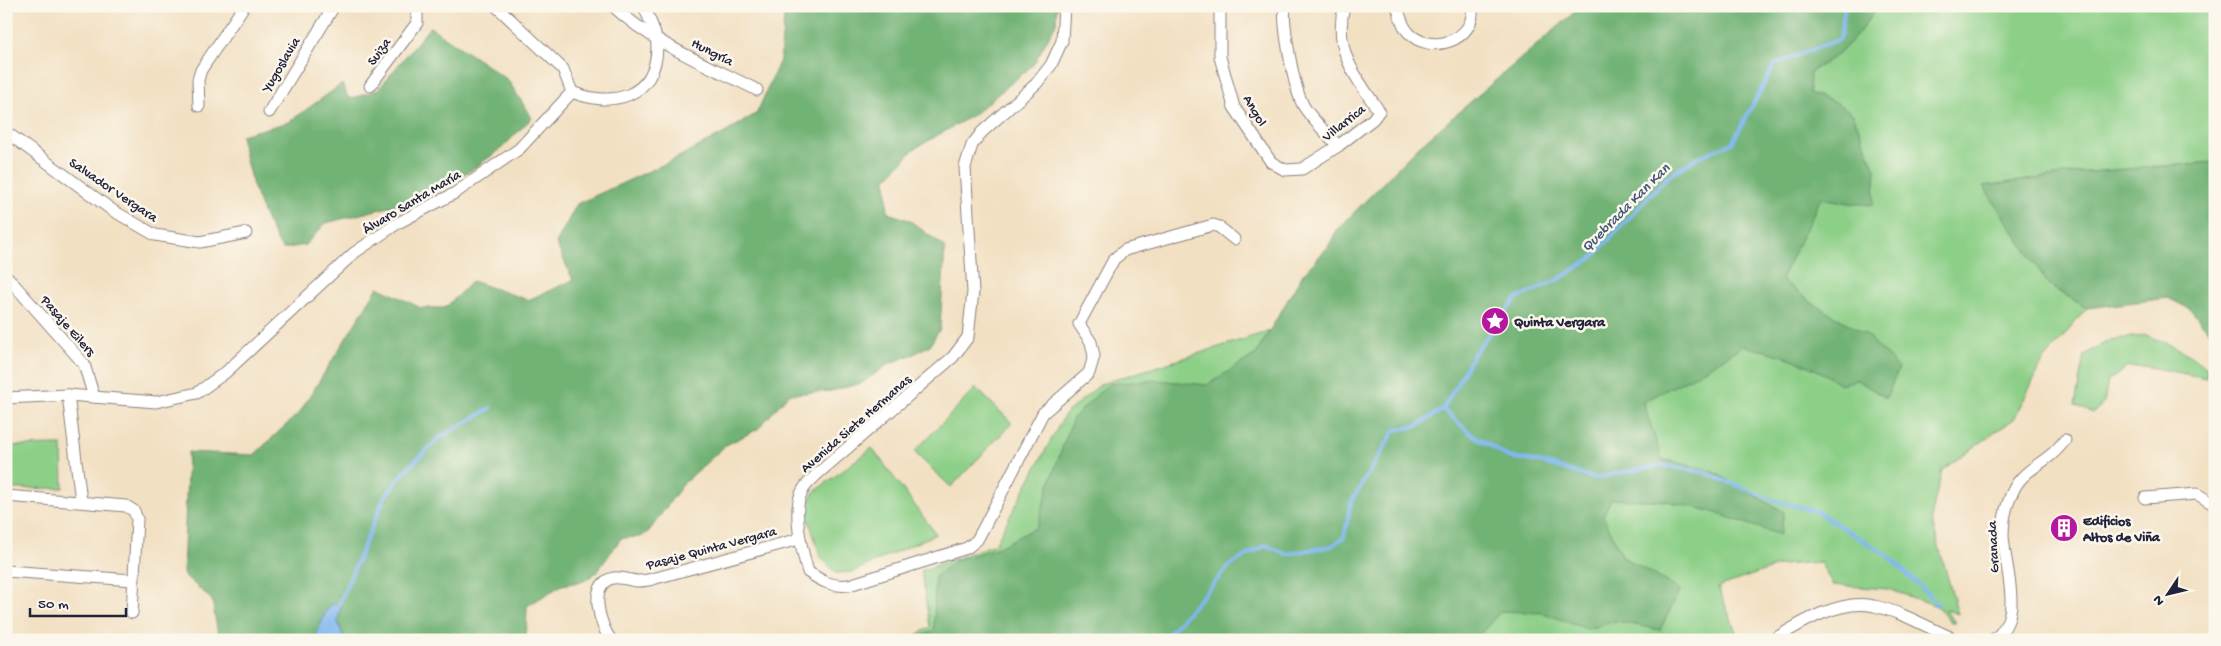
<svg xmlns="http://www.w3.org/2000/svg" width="2221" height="646" viewBox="0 0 2221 646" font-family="'Gochi Hand',sans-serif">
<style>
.green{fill:#8ccf87;stroke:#577861}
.forest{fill:#71b274;stroke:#4a6a58}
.water{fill:#81b8f0;stroke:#526d96}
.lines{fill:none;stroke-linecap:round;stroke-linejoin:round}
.stream{stroke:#81b8f0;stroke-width:4}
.street-casing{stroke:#8a817e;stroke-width:13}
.street{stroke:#fff;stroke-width:11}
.labels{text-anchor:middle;stroke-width:5;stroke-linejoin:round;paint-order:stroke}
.street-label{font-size:14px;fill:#22223b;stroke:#fbf7ec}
.poi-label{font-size:14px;font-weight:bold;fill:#22223b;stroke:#fbf7ec;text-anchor:start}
.water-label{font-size:15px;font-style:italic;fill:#43567a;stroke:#fbf7ec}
</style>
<rect width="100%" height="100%" fill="#fbf7ec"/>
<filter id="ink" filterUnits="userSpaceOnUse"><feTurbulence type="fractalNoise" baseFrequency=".02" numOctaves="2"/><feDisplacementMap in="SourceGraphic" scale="10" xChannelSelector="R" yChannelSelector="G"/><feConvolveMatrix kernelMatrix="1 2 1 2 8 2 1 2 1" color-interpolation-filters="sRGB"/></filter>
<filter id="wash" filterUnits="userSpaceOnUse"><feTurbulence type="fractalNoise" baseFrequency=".0096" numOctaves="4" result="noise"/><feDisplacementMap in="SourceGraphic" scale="20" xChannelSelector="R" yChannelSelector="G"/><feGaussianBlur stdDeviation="1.12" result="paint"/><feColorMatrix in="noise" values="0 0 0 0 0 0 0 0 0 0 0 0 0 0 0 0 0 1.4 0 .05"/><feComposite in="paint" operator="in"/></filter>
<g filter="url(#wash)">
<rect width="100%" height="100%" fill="#f2e0c2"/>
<!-- green -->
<g class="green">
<path d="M1870 6H2215V162L2077 173 2049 285 2087 308 2043 361 2014 419 1942 470 1931 518 1958 614 1944 609 1955 622H1950L1937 606 1888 589 1833 585 1820 562 1781 565 1718 587 1738 637 1734 640H909L930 627 921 571 995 544 1065 414 1101 384 1286 326Z"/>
<path d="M2146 335 2182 350 2207 368 2206 378 2144 366 2128 367 2108 381 2104 403 2093 413 2075 405 2084 355 2110 340Z"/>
<path d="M976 388 1012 423 951 487 914 452Z"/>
<path d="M62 445 63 488 6 489V446Z"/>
<path d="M872 448 936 534 852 572 836 573 821 558 805 509 814 492Z"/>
</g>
<!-- forest -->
<g class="forest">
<path d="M790 6H1057L1056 24 1033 65 973 115 914 149 886 179 888 213 909 220 945 247 940 329 930 345 914 354 890 363 862 383 831 391 789 394 758 429 726 445 683 484 649 531 641 537 621 538 597 572 584 581 562 585 527 606 526 640H344L338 621 341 606 334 603 327 609 314 640H219L212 600 183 574 188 452 254 455 300 412 378 287 421 308H445L472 281 528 300 573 280 556 243 577 204 669 162 723 134 757 113 780 60 784 17Z"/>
<path d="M1578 6H1878L1858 34 1839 54 1810 72 1809 93 1834 101 1853 114 1876 172 1873 205 1849 203 1821 198 1781 279 1812 303 1866 334 1899 368 1886 398 1857 380 1840 384C1805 361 1784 355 1743 346L1696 375 1643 402 1662 459 1712 471 1784 512 1780 535 1710 511 1667 501 1611 499 1603 516 1623 557 1680 590 1660 630 1617 621 1587 629 1543 613 1501 611 1475 640H913L934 630 935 577 954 561 999 547 1037 527 1050 482 1073 418 1108 384 1157 380 1207 385 1256 354 1303 274 1328 247 1337 230 1417 148 1576 11Z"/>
<path d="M430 27 508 80 532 118 501 149 470 171 392 206 326 223 305 245 282 249C259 210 249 179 241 135L289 122 342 84 349 99 378 90Z"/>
<path d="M2215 162V339L2190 309 2168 298 2087 308 2049 285 1983 186 2077 173Z"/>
</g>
<!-- water -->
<path class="water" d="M334 603 341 606 338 621 344 640H314L327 609Z"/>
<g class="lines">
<!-- stream -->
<g class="stream">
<path d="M1443 409 1470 433 1508 457 1540 462 1594 478 1661 465 1703 472 1776 501 1816 511 1888 556 1938 604"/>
<path d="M337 609 384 498 406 470 439 438 491 408"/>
<path d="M1163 640 1231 564 1266 545 1287 554 1332 546 1344 537 1351 502 1395 430 1417 426 1443 409 1475 352 1516 299 1559 279 1592 258 1666 178 1696 158 1732 143 1775 64 1840 39 1845 6"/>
</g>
</g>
</g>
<g filter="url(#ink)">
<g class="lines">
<defs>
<g id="street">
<path d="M496 6 563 69 572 92"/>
<path d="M613 6C653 44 708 65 757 90"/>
<path d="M1064 6 1062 41 1051 65 1036 84 982 132 972 145 965 167 973 292 968 337 953 357 816 475C812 480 806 484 803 490 791 509 802 551 808 572 823 582 832 587 849 585L967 548 977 540 984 527 1043 413 1089 373 1094 356 1091 342 1079 324 1114 259 1125 250 1213 225 1219 227 1234 239"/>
<path d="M1220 6V57L1234 107 1271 162 1285 170 1302 169 1338 146 1373 119 1379 111C1356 77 1333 51 1344 6"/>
<path d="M1285 6C1282 25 1294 88 1303 105 1310 118 1328 134 1338 146"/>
<path d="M1397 6C1400 15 1401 24 1408 32 1429 56 1477 41 1472 6"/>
<path d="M370 86 417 23V6"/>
<path d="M572 92C611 108 656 98 657 47 657 34 649 19 644 6"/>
<path d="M199 106 198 80 201 70 244 6"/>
<path d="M269 112 334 6"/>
<path d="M6 132 112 210 155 235 200 242 246 233"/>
<path d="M9 279 84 364 94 397"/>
<path d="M68 395 81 501"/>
<path d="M6 398 68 395 156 402 197 393 226 372 354 253 398 223 455 193 519 149 572 92"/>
<path d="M6 496 126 506 134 511 137 519 132 613"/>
<path d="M2145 498 2197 494 2215 505"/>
<path d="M6 571 133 580"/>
<path d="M611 640C600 626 587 584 613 578 621 577 629 580 637 581 643 581 650 580 656 578L799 539"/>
<path d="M1773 640C1800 623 1841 598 1874 606 1903 612 1930 629 1957 640"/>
<path d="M1993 640C2026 616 2004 569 2003 535 2003 520 2006 505 2013 491 2021 473 2038 466 2052 454 2057 450 2061 445 2065 440"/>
</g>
</defs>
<!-- street casing -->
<use href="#street" class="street-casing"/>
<!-- street -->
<use href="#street" class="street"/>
</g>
</g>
<!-- icons -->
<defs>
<symbol id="sight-disc" viewBox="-11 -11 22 22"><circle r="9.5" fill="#b5179e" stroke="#fbf7ec"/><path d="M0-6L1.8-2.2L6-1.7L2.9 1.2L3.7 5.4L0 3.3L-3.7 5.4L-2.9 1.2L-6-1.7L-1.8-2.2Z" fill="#fff"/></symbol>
<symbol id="building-disc" viewBox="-11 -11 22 22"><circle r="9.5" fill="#b5179e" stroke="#fbf7ec"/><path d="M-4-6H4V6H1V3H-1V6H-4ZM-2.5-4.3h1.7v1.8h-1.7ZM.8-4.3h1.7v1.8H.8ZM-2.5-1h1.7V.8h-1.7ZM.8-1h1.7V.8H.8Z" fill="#fff"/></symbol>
</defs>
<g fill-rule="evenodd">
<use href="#sight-disc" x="1479" y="305" width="32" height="32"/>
<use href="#building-disc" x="2048" y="512" width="32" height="32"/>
</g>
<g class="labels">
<!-- street labels -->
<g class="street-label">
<text transform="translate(378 51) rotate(-54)" y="5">Suiza</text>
<text transform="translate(713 51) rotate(27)" y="5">Hungría</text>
<text transform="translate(280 64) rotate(-59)" y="5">Yugoslavia</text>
<text transform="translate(1256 110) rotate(60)" y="5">Angol</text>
<text transform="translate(1343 122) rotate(-38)" y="5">Villarrica</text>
<text transform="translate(114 189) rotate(34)" y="5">Salvador Vergara</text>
<text transform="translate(411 201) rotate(-31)" y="5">Álvaro Santa María</text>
<text transform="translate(69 325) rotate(49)" y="5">Pasaje Eilers</text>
<text transform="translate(855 423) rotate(-41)" y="5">Avenida Siete Hermanas</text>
<text transform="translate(711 547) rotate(-15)" y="5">Pasaje Quinta Vergara</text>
<text transform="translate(1992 547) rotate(-93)" y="5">Granada</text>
</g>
<!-- poi labels -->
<g class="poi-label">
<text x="1514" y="326">Quinta Vergara</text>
<text x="2083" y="525">Edificios<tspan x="2083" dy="16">Altos de Viña</tspan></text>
</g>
<!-- water labels -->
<g class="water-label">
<text transform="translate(1625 207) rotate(-45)" y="5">Quebrada Kan Kan</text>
</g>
</g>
<!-- margin -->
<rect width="2221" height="646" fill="none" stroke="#fbf7ec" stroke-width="25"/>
<!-- north arrow -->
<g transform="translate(2168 594) rotate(235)" stroke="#fbf7ec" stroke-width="4" paint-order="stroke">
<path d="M0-4L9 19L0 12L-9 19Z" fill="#22223b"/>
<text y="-8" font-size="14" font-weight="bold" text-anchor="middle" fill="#22223b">N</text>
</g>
<!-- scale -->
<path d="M30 608v8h96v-8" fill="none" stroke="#22223b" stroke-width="2.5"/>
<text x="38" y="608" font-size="15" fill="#22223b" stroke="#fbf7ec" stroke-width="4" paint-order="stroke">50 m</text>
</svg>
